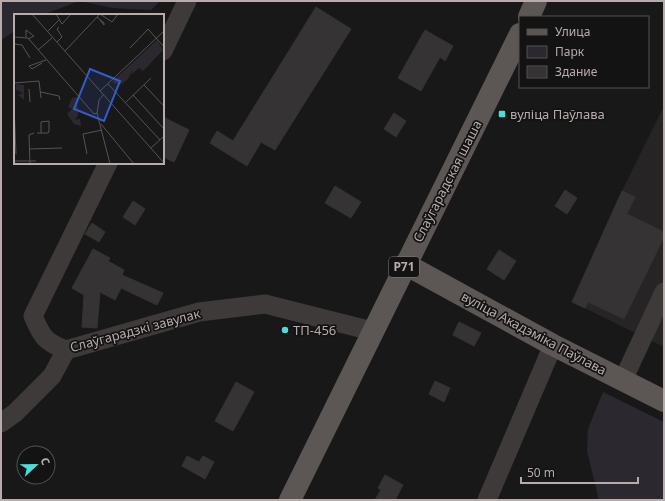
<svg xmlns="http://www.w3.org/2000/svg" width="665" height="501" viewBox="0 0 665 501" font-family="'Noto Sans',sans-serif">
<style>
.built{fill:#262424}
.green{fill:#2c2830}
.building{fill:#353333;stroke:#353332}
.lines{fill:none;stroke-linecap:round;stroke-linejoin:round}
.minor{stroke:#3e3a39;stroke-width:19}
.major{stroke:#5c5655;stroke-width:22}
.poi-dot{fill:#4cddd9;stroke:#141313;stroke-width:1.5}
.labels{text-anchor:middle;stroke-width:3.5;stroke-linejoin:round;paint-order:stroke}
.shield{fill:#141313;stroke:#867d7d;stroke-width:1}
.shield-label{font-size:12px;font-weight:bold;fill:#b7abab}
.poi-label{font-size:13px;fill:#b7abab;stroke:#141313;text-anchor:start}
.street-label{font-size:13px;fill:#b7abab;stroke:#141313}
.inset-road{fill:none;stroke:#585353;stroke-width:1}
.view{fill:#345cd1;fill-opacity:0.15;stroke:#345cd1;stroke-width:2}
.inset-edge{fill:none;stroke:#b7abab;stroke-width:2}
</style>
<rect width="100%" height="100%" fill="#191818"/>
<!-- built -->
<path class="built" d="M664 106V347L572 302 622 191Z"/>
<!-- green -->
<g class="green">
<path d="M1 1H79L42 15H15V31L1 40Z"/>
<path d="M80 1H160L151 10 113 8Z"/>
<path d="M603 392 664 422V500H599L587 451 588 429Z"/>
</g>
<!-- building -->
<g class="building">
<path d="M316 7 351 29 275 150 261 142 247 166 210 143 217 131 233 141Z"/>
<path d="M425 30 453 46 445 61 440 57 421 91 398 78Z"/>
<path d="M394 113 406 121 396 137 384 129Z"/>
<path d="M163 117 189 130 174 162 163 157Z"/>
<path d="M335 186 361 202 351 218 325 203Z"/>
<path d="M565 190 577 198 567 214 555 206Z"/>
<path d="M622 191 635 197 627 214 664 232V237L624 319 588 302 585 308 572 302Z"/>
<path d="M133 201 145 209 135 225 123 217Z"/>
<path d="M92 223 105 232 99 242 85 234Z"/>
<path d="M93 249 110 258 108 261 124 270 122 275 163 293 157 305 121 288 115 300 100 292 97 328 82 327 84 295 72 288Z"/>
<path d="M499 250 516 261 504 280 487 269Z"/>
<path d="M459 322 481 333 474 346 453 335Z"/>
<path d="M435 381 450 388 444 402 429 394Z"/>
<path d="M236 382 254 392 233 431 215 421Z"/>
<path d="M187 456 199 462 203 456 214 462 205 479 182 466Z"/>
<path d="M385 475 403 485 395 500H375L381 490 378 488Z"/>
</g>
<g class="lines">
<!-- minor -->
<g class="minor">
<path d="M163 51 187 1"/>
<path d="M108 163 33 316C42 337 45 342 66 350L199 312 265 304 372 331"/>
<path d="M623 380 664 292"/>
<path d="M1 423 15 413 52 376 66 350"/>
<path d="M487 500 553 345"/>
</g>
<!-- major -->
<g class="major">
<path d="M529 17 536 1"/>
<path d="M405 264 553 345 664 401"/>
<path d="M290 500 520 34"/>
</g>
</g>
<!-- markers -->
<g class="poi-dot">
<rect x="498" y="110" width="8" height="8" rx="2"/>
<circle cx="285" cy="330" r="4"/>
</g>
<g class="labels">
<!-- shield labels -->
<rect class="shield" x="389" y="257" width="30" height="20" rx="3"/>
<g class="shield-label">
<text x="404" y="271">Р71</text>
</g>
<!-- poi labels -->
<g class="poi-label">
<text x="510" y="119">вуліца Паўлава</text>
<text x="293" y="335">ТП-456</text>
</g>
<!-- street labels -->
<g class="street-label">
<text transform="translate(447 181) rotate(-63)" y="5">Слаўгарадская шаша</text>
<text transform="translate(135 330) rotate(-15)" y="5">Слаўгарадзкі завулак</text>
<text transform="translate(534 333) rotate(28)" y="5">вуліца Акадэміка Паўлава</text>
</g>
</g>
<!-- overview -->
<g transform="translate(14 14)">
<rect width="150" height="150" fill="#191818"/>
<path d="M143 26 149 36 132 54 129 57 125 54 117 61 119 55 114 65 106 71 98 68ZM2 70 10 71V86L4 81 9 79 2 76ZM63 83 64 101 61 106 66 105 67 112 60 110 53 100 58 95 54 93 58 84Z" fill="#2c2830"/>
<path class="inset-road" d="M18 0 150 149M42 0 48 10 57 0M86 0 98 8 104 0M83 3 90 9V11L86 6M33 18 45 6M0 23 14 24 80 100 83 99M12 23V16L20 22 14 25M43 28 48 23 43 15 45 13M0 30 8 31 16 44M116 34 134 15 150 33M24 36 38 24M51 37 86 0M28 49 18 55 15 52 32 46M0 69 25 67 27 84M94 70 146 126M130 71 150 92M15 75 16 88M86 77 150 17M27 78 45 82 46 86M119 81 150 115M112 88 137 64M0 92 2 140M83 99 96 150M83 99 85 86 89 81M87 110 120 150M23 119H34L35 118V107L27 108V119M137 134 150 122M15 135 48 134M73 140 69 120 88 116M0 147H22M16 150 15 121 20 119"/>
<path class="view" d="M76 55 106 67 90 107 60 95Z"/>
<rect width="150" height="150" class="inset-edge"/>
</g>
<!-- border -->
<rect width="665" height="501" fill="none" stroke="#b7abab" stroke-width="4"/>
<!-- legend -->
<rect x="519" y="16" width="130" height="72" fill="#141313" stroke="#555050"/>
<rect x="527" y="29" width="20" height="6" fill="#5c5655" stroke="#555050"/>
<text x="555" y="36" font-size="12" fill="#b7abab">Улица</text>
<rect x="527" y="46" width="20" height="12" fill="#2c2830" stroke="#555050"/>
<text x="555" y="56" font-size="12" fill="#b7abab">Парк</text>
<rect x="527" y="66" width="20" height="12" fill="#353333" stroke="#555050"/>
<text x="555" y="76" font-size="12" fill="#b7abab">Здание</text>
<!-- north arrow -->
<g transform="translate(36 465) rotate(68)"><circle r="19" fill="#141313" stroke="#555050"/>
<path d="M0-3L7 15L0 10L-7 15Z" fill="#4cddd9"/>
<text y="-6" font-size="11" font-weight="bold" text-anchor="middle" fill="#b7abab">С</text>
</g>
<!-- scale -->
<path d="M521 477v6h117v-6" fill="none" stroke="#b7abab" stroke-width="2"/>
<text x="527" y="477" font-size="12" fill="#b7abab" stroke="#141313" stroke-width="3" paint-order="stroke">50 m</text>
</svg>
